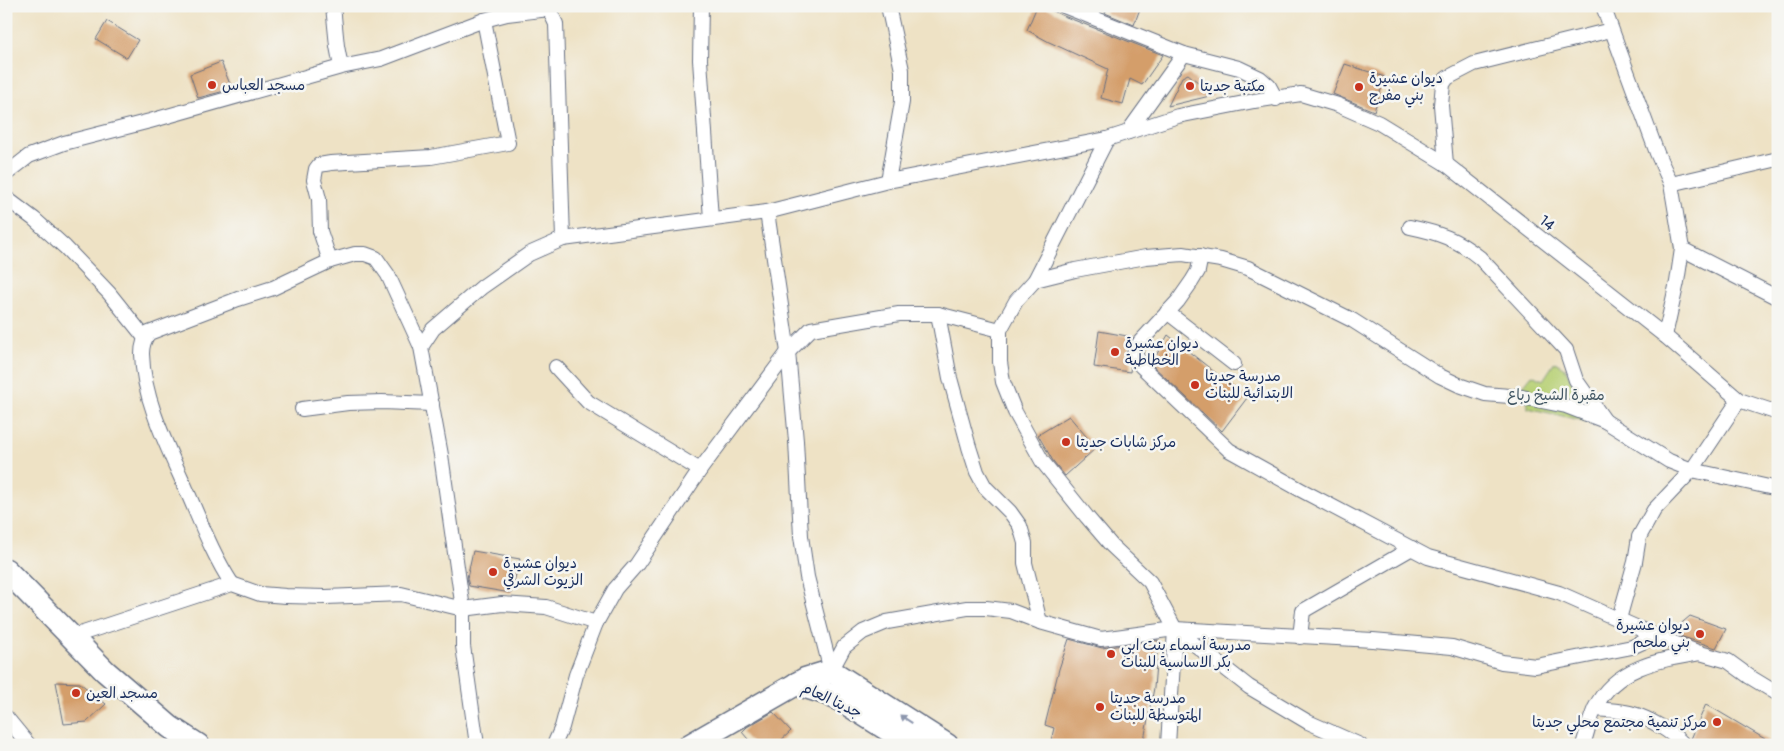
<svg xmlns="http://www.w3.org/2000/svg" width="1784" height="751" viewBox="0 0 1784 751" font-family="Pangolin,'Playpen Sans Arabic',sans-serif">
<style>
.green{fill:#b7d075;stroke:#69806a}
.building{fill:#d49e6a}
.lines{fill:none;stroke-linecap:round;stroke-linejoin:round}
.minor-casing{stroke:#656e82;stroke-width:16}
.primary-casing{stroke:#656e82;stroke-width:25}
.minor{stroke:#fff;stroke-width:14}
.primary{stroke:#fff;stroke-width:22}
.oneway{fill:#8d97ae}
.poi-dot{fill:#c8321e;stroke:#f6f6f2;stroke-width:2}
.labels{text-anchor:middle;stroke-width:5;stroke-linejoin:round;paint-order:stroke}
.poi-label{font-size:15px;fill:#1b2f5e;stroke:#f6f6f2;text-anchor:start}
.street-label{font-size:15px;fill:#1b2f5e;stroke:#f6f6f2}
.park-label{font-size:15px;fill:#425764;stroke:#f6f6f2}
</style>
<rect width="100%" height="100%" fill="#f6f6f2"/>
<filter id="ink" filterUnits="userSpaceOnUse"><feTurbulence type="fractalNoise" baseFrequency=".02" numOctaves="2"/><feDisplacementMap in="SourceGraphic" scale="10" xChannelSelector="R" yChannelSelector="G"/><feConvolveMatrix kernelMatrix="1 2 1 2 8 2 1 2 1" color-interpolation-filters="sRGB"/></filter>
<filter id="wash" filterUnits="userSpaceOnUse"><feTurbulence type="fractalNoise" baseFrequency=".0096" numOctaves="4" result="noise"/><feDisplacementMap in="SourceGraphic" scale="20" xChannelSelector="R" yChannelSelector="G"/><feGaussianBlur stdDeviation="1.12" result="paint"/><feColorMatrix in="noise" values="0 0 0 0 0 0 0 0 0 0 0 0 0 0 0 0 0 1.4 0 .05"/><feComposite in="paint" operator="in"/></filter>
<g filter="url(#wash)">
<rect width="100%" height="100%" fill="#eee2c5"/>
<!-- green -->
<path class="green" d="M1555 362 1565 368 1593 423 1528 408 1523 386 1532 375 1543 380Z"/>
<g id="blocks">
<!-- building -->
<g class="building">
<path d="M1037 6H1044L1061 15 1163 55 1142 85 1130 79 1123 104 1101 98 1108 69 1049 42 1027 30Z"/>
<path d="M1108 6H1141L1134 25 1105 13Z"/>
<path d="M107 21 138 40 127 58 96 39Z"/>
<path d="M221 62 232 89 198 98 190 74Z"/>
<path d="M1345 64 1385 77 1374 111 1333 94Z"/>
<path d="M1188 74 1214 95 1168 106 1182 77Z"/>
<path d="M1099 331 1133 337 1126 353 1131 365 1130 372 1094 367Z"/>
<path d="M1168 335 1247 398 1222 431 1151 364Z"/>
<path d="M1069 416 1096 448 1065 476 1053 461 1038 435Z"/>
<path d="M473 551 520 559 511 593 469 586 467 578Z"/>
<path d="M1690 616 1726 629 1716 648 1677 635V627Z"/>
<path d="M1069 639 1102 648 1158 640 1154 688 1143 745H1050L1054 728 1045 725 1059 669Z"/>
<path d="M56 682 80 683 106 704 87 722 64 724Z"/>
<path d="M1706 704 1775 745H1695L1691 739Z"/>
<path d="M773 712 791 731 776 745H753L742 732 747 727Z"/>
</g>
</g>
</g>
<g filter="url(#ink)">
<use href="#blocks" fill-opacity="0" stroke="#656e82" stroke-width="1"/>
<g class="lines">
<defs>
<g id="minor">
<path d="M333 6 337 46 341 67"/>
<path d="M701 6 700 60 711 219"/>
<path d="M888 6 902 70V102L888 181"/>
<path d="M1064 6 1184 54 1239 68 1260 78 1269 86 1276 99"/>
<path d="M1603 6 1657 153 1671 184 1682 249 1677 282 1665 336"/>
<path d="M1128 132 1184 54"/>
<path d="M1107 139 1035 280 1016 301 1000 330V362L1003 382 1015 412 1042 461 1087 517 1111 545 1150 582 1175 629 1249 687 1308 722 1360 745"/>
<path d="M1446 164 1441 105 1443 84 1447 78 1474 64 1611 30"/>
<path d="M6 174 29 156 64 143 150 121 341 67 381 59 484 20 507 14 549 9 556 24 563 239"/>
<path d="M1671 184 1778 159"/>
<path d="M6 198 34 219 65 247 109 293 145 338"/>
<path d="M767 212 788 352 796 441 801 536 807 577 831 671"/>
<path d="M1410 227C1439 233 1457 239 1480 258L1566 350 1576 380 1605 421"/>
<path d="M1682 249 1778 298"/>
<path d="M1201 256 1198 271 1192 281 1178 301 1140 342 1135 353 1141 366 1229 450 1301 490 1428 557 1559 593 1656 636 1700 653 1728 661 1750 677 1778 694"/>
<path d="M330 261 320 231 319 199 314 180 316 169 319 165 331 163 431 157 508 143 484 20"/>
<path d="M1035 280 1075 270 1146 257 1183 254 1221 260 1248 268 1352 320 1440 376 1459 385 1485 394 1522 397 1566 406 1605 421 1669 461 1692 470 1778 489"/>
<path d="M1167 312 1234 364"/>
<path d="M938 314 950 378 969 447 977 472 985 487 1010 512 1020 526 1025 543V563L1040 622"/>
<path d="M556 367 588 402 700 470"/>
<path d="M302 409 348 403 382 402 432 404"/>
<path d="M232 584C213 555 201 523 187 491 169 450 143 400 142 354 142 347 144 339 149 333L238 299 273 288 330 261 355 254H365L376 258 388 275 421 347"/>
<path d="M1619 619 1635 562 1639 537 1654 510 1692 470 1739 400"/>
<path d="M71 637 232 584 260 594 286 596 326 597 401 594 463 609 502 604 546 607 596 623"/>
<path d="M1300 637 1303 611 1412 548"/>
<path d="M831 671 844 647 863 632 887 622 967 608H986L1011 611 1040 622 1101 639 1175 629 1373 640 1452 647 1502 662 1536 666 1632 647 1656 636"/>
<path d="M1595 709C1606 710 1619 710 1630 713 1649 718 1671 731 1684 745"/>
<path d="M6 717 29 745"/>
<path d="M477 745 463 646V609L441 455 421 347 433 329 482 287 529 254 563 239 767 212 888 181 1107 139 1178 116 1254 101 1301 94 1338 105 1379 123 1446 164 1665 336 1739 400 1778 413"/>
<path d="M554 745 562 727 576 675 596 623 615 589 637 564 700 470 788 352 811 329 899 314H938L1000 330"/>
<path d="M1168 745 1175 629"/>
<path d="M1583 745C1587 733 1590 719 1595 708 1615 667 1659 660 1700 653"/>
</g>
<g id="primary">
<path d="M6 570 105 671 170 727 198 745"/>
<path d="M796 684 825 693 842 701 912 745"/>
<path d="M690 745 805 679 831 671 947 745"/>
</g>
</defs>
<!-- minor casing -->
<use href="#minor" class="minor-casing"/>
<!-- primary casing -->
<use href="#primary" class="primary-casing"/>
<!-- minor -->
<use href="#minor" class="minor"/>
<!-- primary -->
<use href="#primary" class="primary"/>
</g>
<!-- one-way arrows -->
<defs><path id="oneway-solid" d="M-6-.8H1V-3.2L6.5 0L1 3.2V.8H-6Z" transform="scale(1.25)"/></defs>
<use class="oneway" href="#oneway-solid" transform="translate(906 719) rotate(-147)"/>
</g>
<!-- markers -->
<g class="poi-dot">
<circle cx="212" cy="85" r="5"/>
<circle cx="1190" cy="86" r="5"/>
<circle cx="1359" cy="87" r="5"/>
<circle cx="1115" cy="352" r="5"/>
<circle cx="1195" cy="385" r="5"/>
<circle cx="1066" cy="442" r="5"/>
<circle cx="493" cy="572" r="5"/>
<circle cx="1700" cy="634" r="5"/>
<circle cx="1111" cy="654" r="5"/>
<circle cx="76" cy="693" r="5"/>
<circle cx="1100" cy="707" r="5"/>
<circle cx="1717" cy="722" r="5"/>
</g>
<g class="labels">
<!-- poi labels -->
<g class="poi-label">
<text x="1369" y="83">ديوان عشيرة<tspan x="1369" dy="17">بني مفرج</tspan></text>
<text x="222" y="90">مسجد العباس</text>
<text x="1200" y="91">مكتبة جديتا</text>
<text x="1125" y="348">ديوان عشيرة<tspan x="1125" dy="17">الخطاطبة</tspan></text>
<text x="1205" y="381">مدرسة جديتا<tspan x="1205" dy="17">الابتدائية للبنات</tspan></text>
<text x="1076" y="447">مركز شابات جديتا</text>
<text x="503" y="568">ديوان عشيرة<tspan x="503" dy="17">الزيوت الشرقي</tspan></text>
<text x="1690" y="630" text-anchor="end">ديوان عشيرة<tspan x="1690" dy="17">بني ملحم</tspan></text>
<text x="1121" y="650">مدرسة أسماء بنت ابي<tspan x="1121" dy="17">بكر الاساسية للبنات</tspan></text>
<text x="86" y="698">مسجد العين</text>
<text x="1110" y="703">مدرسة جديتا<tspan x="1110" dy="17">المتوسطة للبنات</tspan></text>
<text x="1707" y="727" text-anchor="end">مركز تنمية مجتمع محلي جديتا</text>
</g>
<!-- street labels -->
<g class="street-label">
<text transform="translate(1547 223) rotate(39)" y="5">14</text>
<text transform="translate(832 700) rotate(25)" y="5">جديتا العام</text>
</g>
<!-- park labels -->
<g class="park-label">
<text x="1556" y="400">مقبرة الشيخ رباع</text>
</g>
</g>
<!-- margin -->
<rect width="1784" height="751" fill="none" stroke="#f6f6f2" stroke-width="25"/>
</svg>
